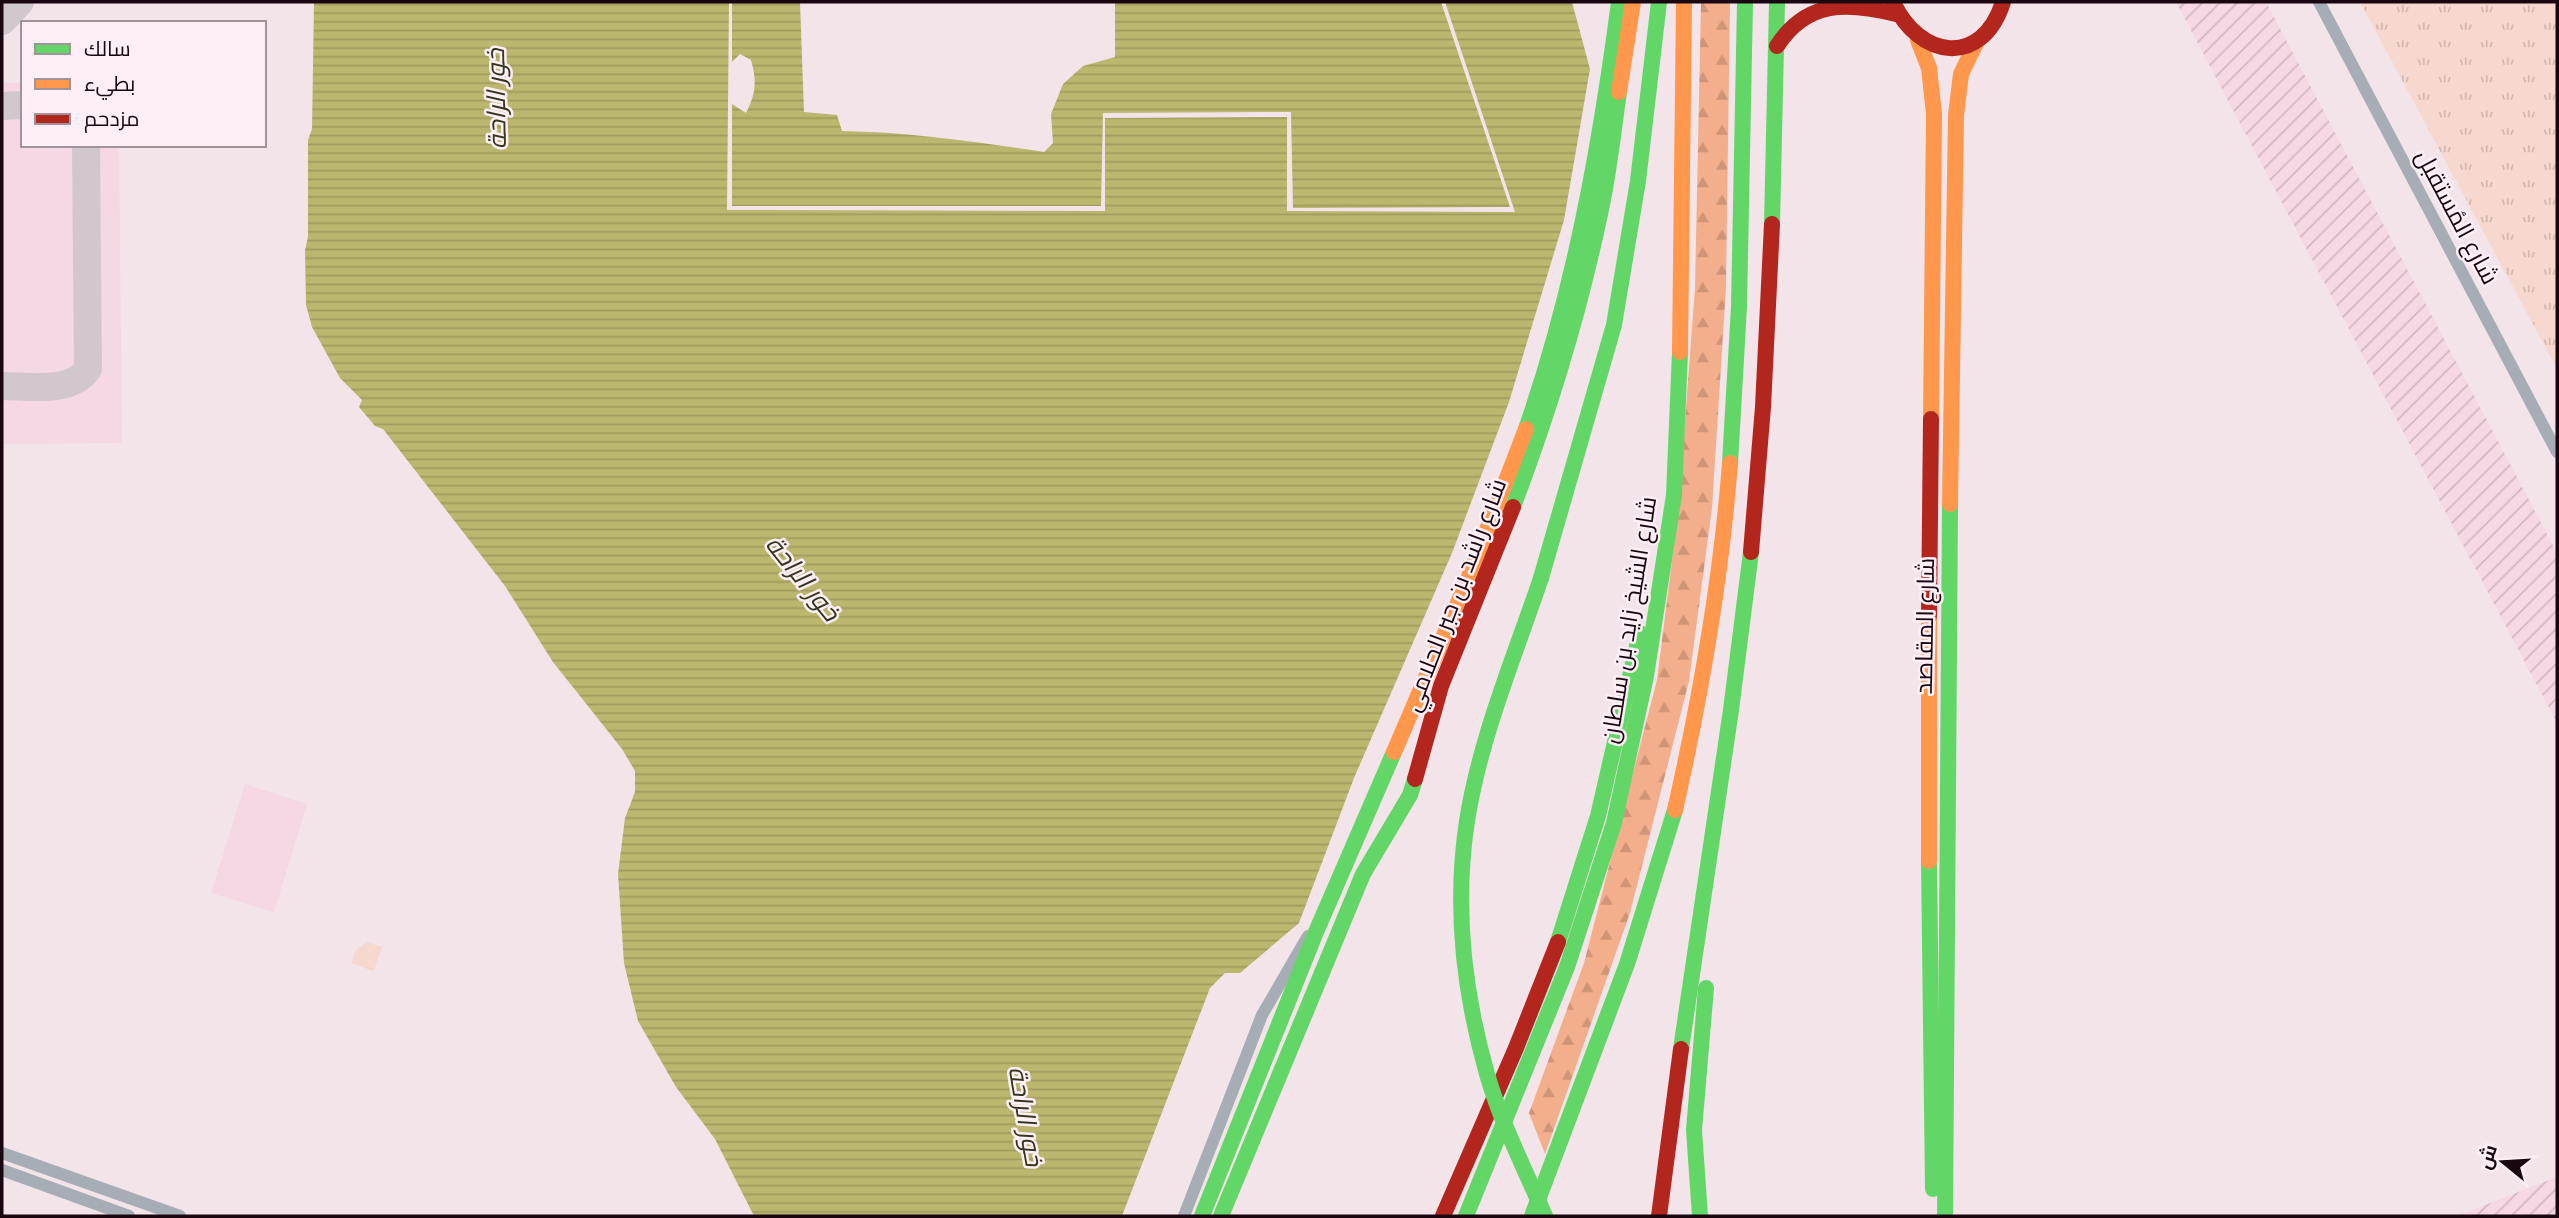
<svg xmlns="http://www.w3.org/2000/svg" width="2559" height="1218" viewBox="0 0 2559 1218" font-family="Spectral,Cairo,serif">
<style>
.built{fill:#f6d7e4}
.industrial{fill:url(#industrial-furrows)}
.grass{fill:url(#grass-tufts)}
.forest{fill:url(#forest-firs)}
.water{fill:url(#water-rules)}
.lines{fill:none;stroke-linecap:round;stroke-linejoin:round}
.taxiway{stroke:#d0c8ce;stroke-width:28}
.street{stroke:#a7adb5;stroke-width:12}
.fast{stroke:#63d668;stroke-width:16}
.slow{stroke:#ff974d;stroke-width:16}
.jam{stroke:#b3261e;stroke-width:16}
.fast-bridge{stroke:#63d668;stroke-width:16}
.labels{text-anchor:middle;stroke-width:5;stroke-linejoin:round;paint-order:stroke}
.street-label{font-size:24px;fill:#1a0611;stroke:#fdeff5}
.water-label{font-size:26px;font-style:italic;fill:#35361e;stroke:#fdeff5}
</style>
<defs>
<pattern id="industrial-furrows" width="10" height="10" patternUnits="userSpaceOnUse" patternTransform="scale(1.75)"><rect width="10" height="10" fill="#f6d7e4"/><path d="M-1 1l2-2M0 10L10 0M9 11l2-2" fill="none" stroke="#d2b7c3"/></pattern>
<pattern id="grass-tufts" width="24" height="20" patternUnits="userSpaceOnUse" patternTransform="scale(1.75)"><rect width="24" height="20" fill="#f7d8ce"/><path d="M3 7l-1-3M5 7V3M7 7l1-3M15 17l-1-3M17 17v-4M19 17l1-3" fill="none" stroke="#d3b8b0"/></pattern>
<pattern id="forest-firs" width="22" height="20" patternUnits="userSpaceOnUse" patternTransform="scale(1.75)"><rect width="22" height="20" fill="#f3af8b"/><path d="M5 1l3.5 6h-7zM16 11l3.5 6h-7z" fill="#d09577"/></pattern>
<pattern id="water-rules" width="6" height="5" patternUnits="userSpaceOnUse" patternTransform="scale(1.75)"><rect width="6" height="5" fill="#bbb76e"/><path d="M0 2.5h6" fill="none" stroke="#a09c5e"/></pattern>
</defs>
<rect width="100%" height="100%" fill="#f3e4ea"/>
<!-- built -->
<g class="built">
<path d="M2 83H23V145H119L122 443 2 444Z"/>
<path d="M245 784 307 804 274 912 211 893Z"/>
</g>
<!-- industrial -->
<g class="industrial">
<path d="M2176 2H2266L2557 553V723Z"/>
<path d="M2557 1177V1213L2548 1216H2457Z"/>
</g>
<!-- grass -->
<g class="grass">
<path d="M2360 2H2557V369Z"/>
<path d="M367 942 382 947 374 971 351 963 356 950Z"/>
</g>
<!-- forest -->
<path class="forest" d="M1701 2H1730L1726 287 1712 508 1689 681 1630 913 1545 1154 1529 1113 1584 963 1657 680 1678 513 1695 288Z"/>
<!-- water -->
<g class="water">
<path d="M314 2H729L727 210 1105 211V118L1287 117V211L1515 212 1445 2H1572L1590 69 1564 220 1509 402 1452 553 1354 778 1299 923 1240 973H1225L1210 988 1122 1216H754L715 1139 676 1087 638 1021 624 963 618 874 625 818 635 792V771L622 749 553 662 505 586 383 429 375 426 359 407 362 400 340 378 312 327 306 305 305 250 308 237V140L312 129Z"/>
<path d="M732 2H800L804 112 837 115 842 131C908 132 979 142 1044 152L1053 143 1051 114 1063 84 1083 66 1115 57V2H1441L1510 207 1293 208 1291 112 1103 113 1101 206H732V104L746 113C756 94 757 80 751 60L740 54 732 62Z"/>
</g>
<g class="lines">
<!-- taxiway -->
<g class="taxiway">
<path d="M2 21 20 2"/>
<path d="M2 106 23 105"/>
<path d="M2 386C29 386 71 394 88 369L86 145"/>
</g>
<!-- street -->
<g class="street">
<path d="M2319 2 2557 452"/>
<path d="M2 1153 180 1216"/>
<path d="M2 1170 129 1216"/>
<path d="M1184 1216 1262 1015 1308 936"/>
</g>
<!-- fast -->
<g class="fast">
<path d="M1772 224 1777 2"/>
<path d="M1526 429C1574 291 1600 147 1619 2"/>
<path d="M1730 463 1739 307 1745 2"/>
<path d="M1513 507C1549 412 1579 314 1600 214 1609 175 1613 133 1619 92"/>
<path d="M1541 578 1614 325 1638 181 1659 2"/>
<path d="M1929 861 1933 1189"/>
<path d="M1558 942 1598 816 1640 633"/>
<path d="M1681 1049 1731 710 1751 552"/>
<path d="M1202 1216 1316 932 1394 752"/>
<path d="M1221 1216 1363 874 1410 795 1415 779"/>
<path d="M1466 1216 1567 967 1614 823 1646 676 1674 495 1680 352"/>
<path d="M1532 1216 1627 964 1675 810"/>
<path d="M1700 1216 1694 1130 1706 988"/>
<path d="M1945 1216 1950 504"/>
</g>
<!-- slow -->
<g class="slow">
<path d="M1918 40 1929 68 1934 114 1931 419"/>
<path d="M1619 92 1633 2"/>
<path d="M1680 352 1684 2"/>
<path d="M1950 504 1956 115 1961 74 1977 41"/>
<path d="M1394 752 1467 582 1526 429"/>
<path d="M1675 810C1701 695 1721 581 1730 463"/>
<path d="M1929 861V616"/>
</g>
<!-- jam -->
<g class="jam">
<path d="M1893 2C1919 59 1982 68 2003 2"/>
<path d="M1777 46C1807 0 1847 2 1896 14"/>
<path d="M1751 552 1763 407 1772 224"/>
<path d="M1929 616 1931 419"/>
<path d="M1415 779 1441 686 1513 507"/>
<path d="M1443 1216 1516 1048 1558 942"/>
<path d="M1659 1216 1681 1049"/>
</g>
<!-- fast-bridge -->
<path class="fast-bridge" d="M1541 578C1514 658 1480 738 1467 821 1454 905 1464 993 1487 1074 1501 1123 1525 1169 1545 1216"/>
</g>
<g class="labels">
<!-- street labels -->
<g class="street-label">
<text transform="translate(2457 217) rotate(62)" y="8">شارع المُستقبل</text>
<text transform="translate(1455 595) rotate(-69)" y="8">شارع راشد بن جبر الحلامي</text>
<text transform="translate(1629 620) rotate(-81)" y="8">شارع الشيخ زايد بن سلطان</text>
<text transform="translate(1925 626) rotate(-89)" y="8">شارع المقاصد</text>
</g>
<!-- water labels -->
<g class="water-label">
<text transform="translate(496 99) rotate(-91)" y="9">خور الراحة</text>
<text transform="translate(803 578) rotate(51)" y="9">خور الراحة</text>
<text transform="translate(1026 1116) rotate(80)" y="9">خور الراحة</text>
</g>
</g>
<!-- border -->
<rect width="2559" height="1218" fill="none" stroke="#1a0611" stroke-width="7"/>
<!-- legend -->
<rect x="21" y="21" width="245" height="126" fill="#fdeff5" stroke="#a2929a" stroke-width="2"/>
<rect x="35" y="44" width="35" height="10" fill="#63d668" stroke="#a2929a" stroke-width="2"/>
<text x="84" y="56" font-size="21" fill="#1a0611">سالك</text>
<rect x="35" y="79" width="35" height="10" fill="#ff974d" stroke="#a2929a" stroke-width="2"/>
<text x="84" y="91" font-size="21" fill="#1a0611">بطيء</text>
<rect x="35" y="114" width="35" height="10" fill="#b3261e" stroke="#a2929a" stroke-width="2"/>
<text x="84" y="126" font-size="21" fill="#1a0611">مزدحم</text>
<!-- north arrow -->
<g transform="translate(2503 1162) rotate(288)" stroke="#fdeff5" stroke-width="5" paint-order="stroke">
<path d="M0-5L12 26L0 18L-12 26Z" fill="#1a0611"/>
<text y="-10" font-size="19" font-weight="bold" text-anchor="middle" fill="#1a0611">ش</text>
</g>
</svg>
